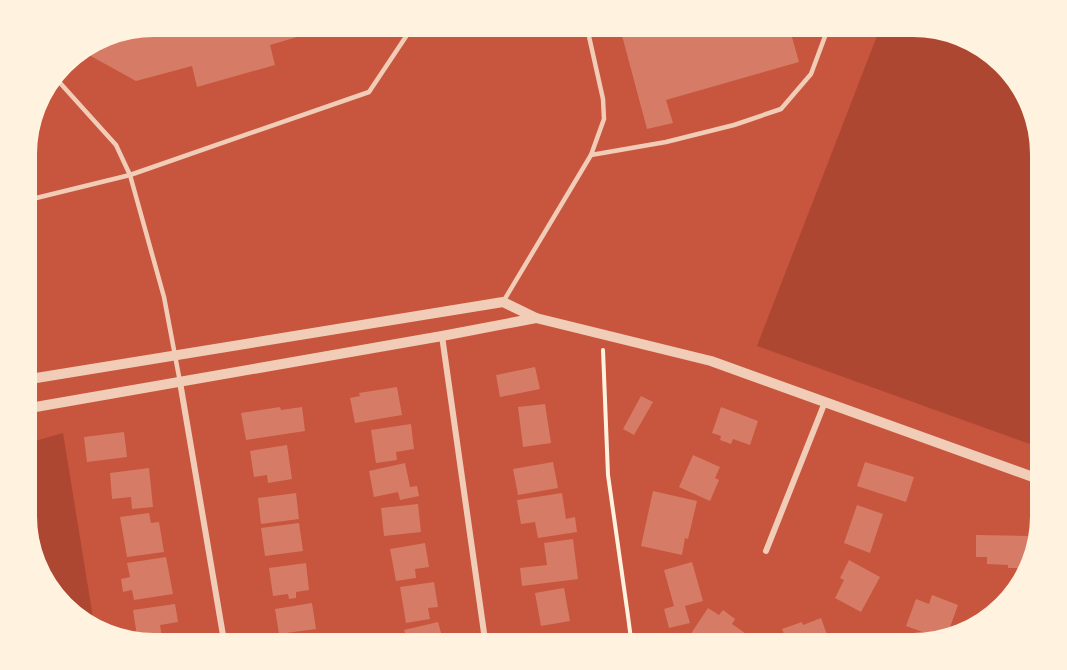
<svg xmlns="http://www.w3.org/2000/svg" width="1067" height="670" viewBox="0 0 1067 670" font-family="'Space Grotesk',sans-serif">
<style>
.green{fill:#ae4732}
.building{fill:#d67c66}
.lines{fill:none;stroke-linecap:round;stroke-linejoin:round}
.path{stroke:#fff3e0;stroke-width:4}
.service{stroke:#f1ccb7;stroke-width:4.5}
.minor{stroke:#f1ccb7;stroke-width:6}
.tertiary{stroke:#f1ccb7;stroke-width:10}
.rim{fill:none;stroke:#fff3e0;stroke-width:8}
</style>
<rect width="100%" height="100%" fill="#c8553d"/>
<!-- green -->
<g class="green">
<path d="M882 23H914L986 44 1027 88 1044 145V449L757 346Z"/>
<path d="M63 433 95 630 81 626 44 589 24 533V444Z"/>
</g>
<!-- building -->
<g class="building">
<path d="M154 22 330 23 331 27 270 45 275 65 197 87 192 66 136 81 78 49 104 32Z"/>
<path d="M612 23H788L799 62 666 100 673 123 647 129 620 28 614 29Z"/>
<path d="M535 367 540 389 500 397 496 375Z"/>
<path d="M397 387 402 415 355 423 350 398 360 396 359 393Z"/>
<path d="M641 396 653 402 634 435 623 429Z"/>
<path d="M545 404 551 443 523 447 518 407Z"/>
<path d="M280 407 281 410 302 407 305 431 246 440 241 413Z"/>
<path d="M721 407 758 421 750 445 733 439 731 444 720 440 721 436 712 433Z"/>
<path d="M411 424 414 449 396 452 397 460 376 463 371 430Z"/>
<path d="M124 432 127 457 87 462 84 437Z"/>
<path d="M287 445 292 479 268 483 267 475 254 477 250 451Z"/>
<path d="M693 455 720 467 715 478 719 480 710 501 679 487Z"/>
<path d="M553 462 558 488 518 495 513 469Z"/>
<path d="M865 462 914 477 906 502 857 486Z"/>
<path d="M405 463 410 487 417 486 419 496 400 500 398 492 374 497 369 471Z"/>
<path d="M149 468 153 507 132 509 131 497 112 499 110 473Z"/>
<path d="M653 491 697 501 688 539 685 538 682 555 641 546Z"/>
<path d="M296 493 299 519 261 524 258 498Z"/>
<path d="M562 493 566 519 575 517 577 532 538 538 535 522 521 524 517 500Z"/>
<path d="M418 504 421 532 384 536 381 508Z"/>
<path d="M857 505 883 514 870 553 844 543Z"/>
<path d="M149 513 151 523 159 522 164 552 127 557 120 517Z"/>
<path d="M299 523 303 551 265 556 261 528Z"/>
<path d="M976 535 1033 536 1032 562 1030 568H1008V565L987 564V557H976Z"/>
<path d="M573 539 578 579 522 586 520 568 547 565 544 543Z"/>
<path d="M425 543 429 567 415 569 416 578 396 581 390 549Z"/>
<path d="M166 557 173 594 134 600 132 590 123 592 121 579 130 577 127 563Z"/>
<path d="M849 560 880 577 861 612 835 598 844 580 840 578Z"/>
<path d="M692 562 703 601 685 606 690 623 669 628 664 609 674 606 664 570Z"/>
<path d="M306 563 309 590 296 592V598L289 599 288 594 273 596 269 568Z"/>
<path d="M434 582 438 607 428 608 430 619 406 623 400 587Z"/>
<path d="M564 588 570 621 541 626 535 593Z"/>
<path d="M932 595 958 605 949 630 946 629 942 639 906 626 916 599 929 604Z"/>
<path d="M312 603 316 629 279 634 275 609Z"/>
<path d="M175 604 178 622 160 625 163 643 146 645 138 643 133 610Z"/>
<path d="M708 608 719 615 723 610 735 619 732 624 752 638 746 647H689L684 644Z"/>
<path d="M821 618 830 643 818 647H789L782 629 802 622 803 625Z"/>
<path d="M438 622 445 647H396L394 636 405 633 404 630Z"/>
<path d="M583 636 586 647H555V643Z"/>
<path d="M337 638 339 647H291V646Z"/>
</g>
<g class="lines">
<!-- path -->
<path class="path" d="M603 350 608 475 628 616 632 647"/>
<!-- service -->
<g class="service">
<path d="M586 23 603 99 604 119 591 155 666 142 734 125 781 109 811 74 830 23"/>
<path d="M52 74 116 145 130 175 164 297 180 382"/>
<path d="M24 201 130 175 369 92 415 23"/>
<path d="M503 302 591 155"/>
</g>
<!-- minor -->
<g class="minor">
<path d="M442 336 486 647"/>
<path d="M180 382 225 647"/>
<path d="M766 551 825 402"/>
</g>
<!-- tertiary -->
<g class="tertiary">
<path d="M24 380 503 302 536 318 711 361 1044 481"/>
<path d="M24 409 442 336 536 318"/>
</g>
</g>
<!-- crop -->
<path d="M0 0H1067V670H0ZM154 33H913A121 121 0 0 1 1034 154V516A121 121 0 0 1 913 637H154A121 121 0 0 1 33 516V154A121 121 0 0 1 154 33Z" fill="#fff3e0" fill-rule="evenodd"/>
<path class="rim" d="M154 33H913A121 121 0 0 1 1034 154V516A121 121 0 0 1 913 637H154A121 121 0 0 1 33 516V154A121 121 0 0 1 154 33Z"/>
</svg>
